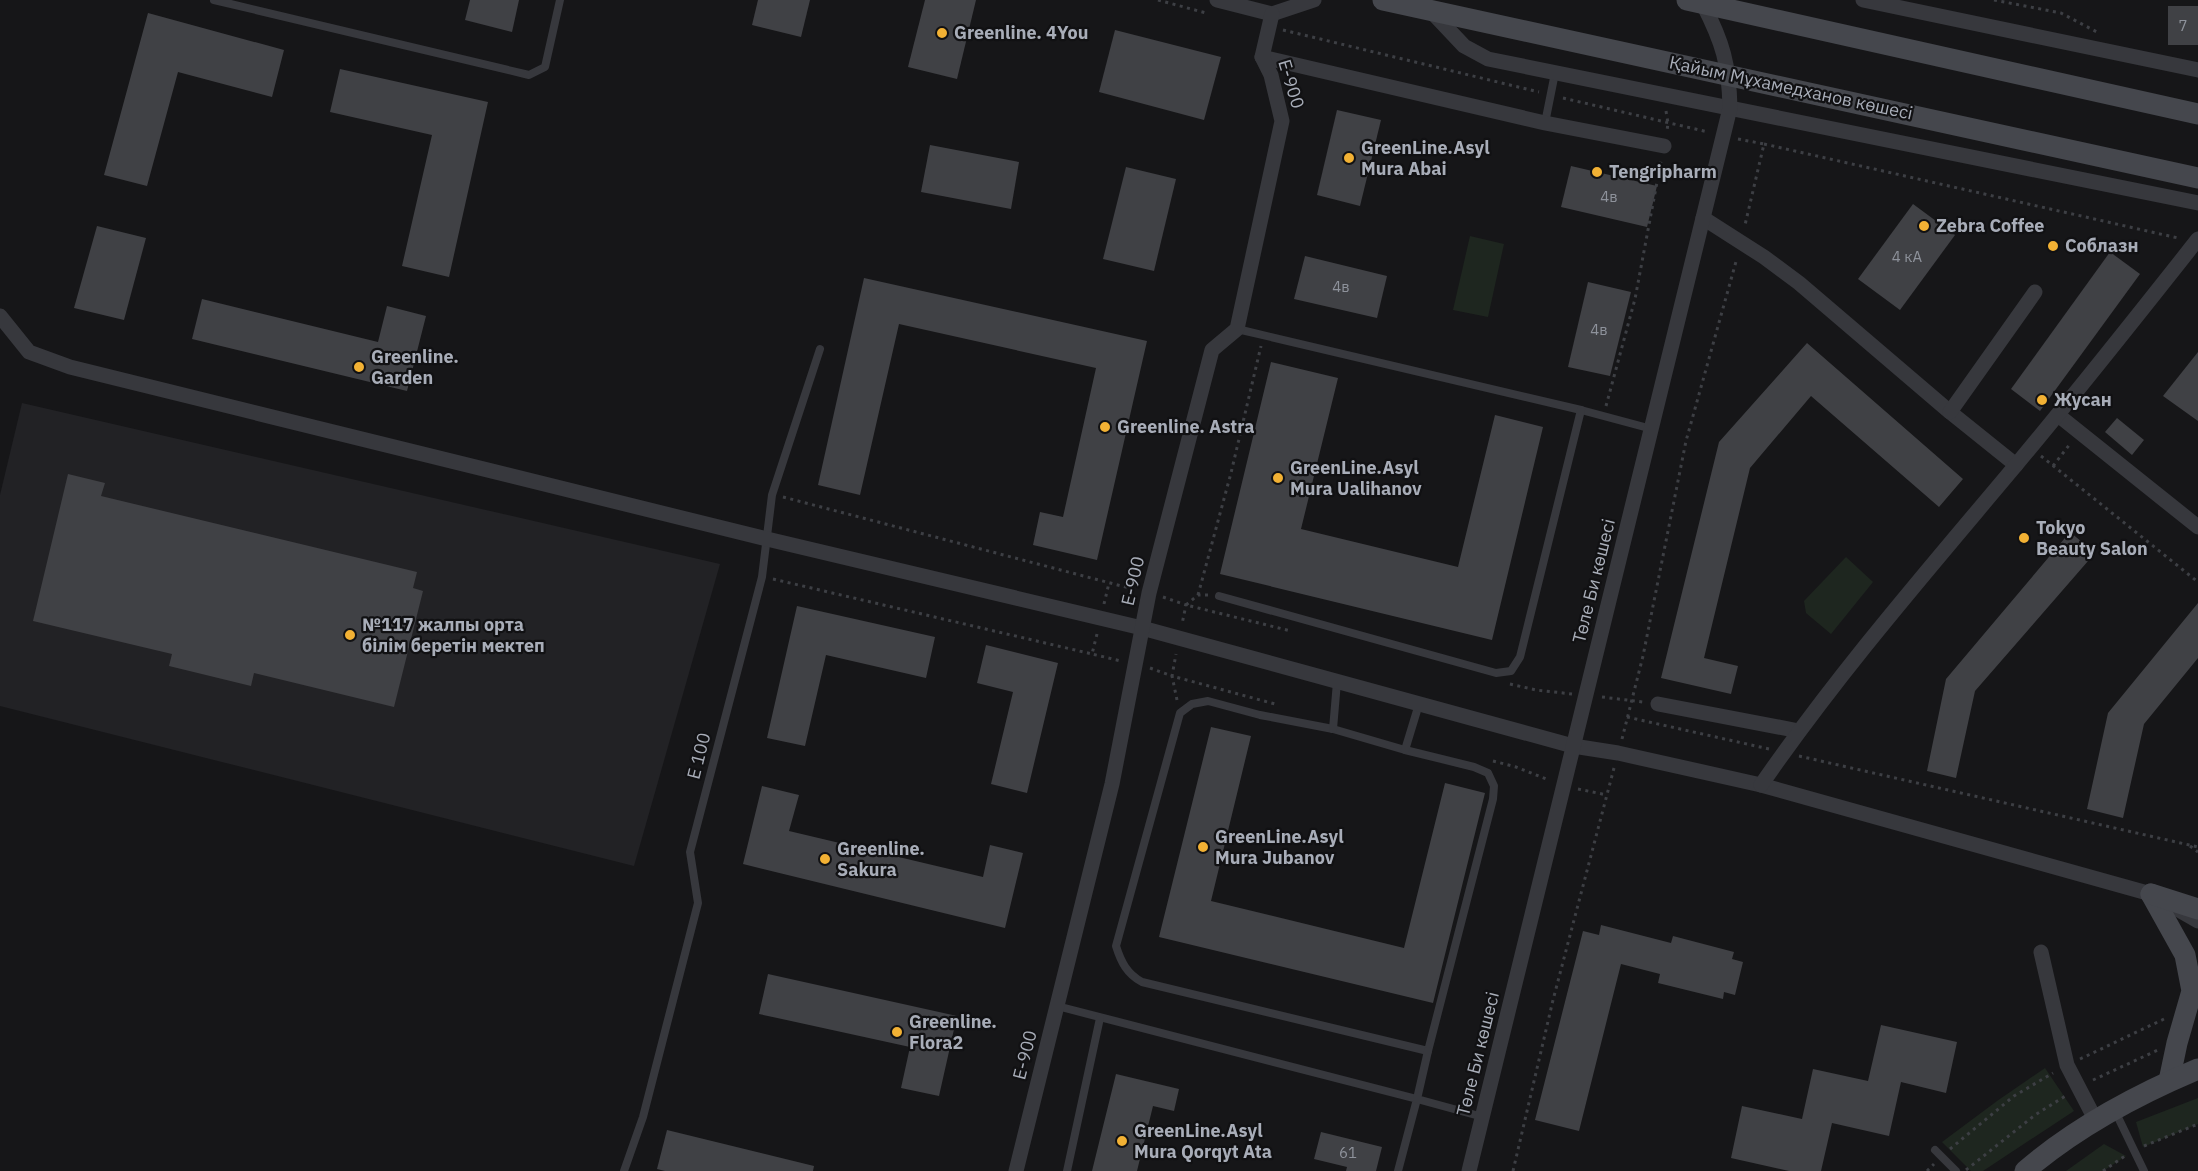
<svg xmlns="http://www.w3.org/2000/svg" width="2198" height="1171" viewBox="0 0 2198 1171" font-family="'IBM Plex Sans',sans-serif">
<style>
.built{fill:#222225}
.green{fill:#1e261f}
.building{fill:#404145}
.lines{fill:none;stroke-linecap:round;stroke-linejoin:round}
.path{stroke:#3d3f44;stroke-width:3;stroke-dasharray:3 4.5;stroke-linecap:butt}
.lane{stroke:#37383d;stroke-width:8}
.street{stroke:#37383d;stroke-width:15}
.secondary{stroke:#45474d;stroke-width:21}
.poi-dot{fill:#f2b134;stroke:#111113;stroke-width:2}
.labels{text-anchor:middle;stroke-width:4.5;stroke-linejoin:round;paint-order:stroke}
.number-label{font-size:15px;fill:#8e929b}
.poi-label{font-size:18px;font-weight:bold;fill:#a8adb8;stroke:#111113;text-anchor:start}
.street-label{font-size:18px;fill:#a8adb8;stroke:#111113}
</style>
<rect width="100%" height="100%" fill="#161618"/>
<!-- built -->
<path class="built" d="M22 403 720 564 634 866 0 706V495Z"/>
<!-- green -->
<g class="green">
<path d="M1470 236 1504 244 1488 317 1453 310Z"/>
<path d="M1846 557 1873 582 1831 634 1806 613 1804 601Z"/>
<path d="M2045 1068 2074 1111 1983 1171H1971L1942 1142 1997 1101Z"/>
<path d="M2198 1098V1124L2143 1147 2136 1122Z"/>
<path d="M2104 1144 2126 1156 2103 1171H2066Z"/>
</g>
<!-- building -->
<g class="building">
<path d="M470 0H519L512 32 465 20Z"/>
<path d="M758 0H810L801 37 752 25Z"/>
<path d="M925 0H976L957 79 908 67Z"/>
<rect x="2168" y="6" width="30" height="39"/>
<path d="M148 13 284 50 272 97 178 72 147 186 104 175Z"/>
<path d="M1115 30 1221 57 1204 120 1099 92Z"/>
<path d="M340 69 488 102 449 277 402 266 432 135 330 112Z"/>
<path d="M1337 110 1381 120 1360 206 1317 195Z"/>
<path d="M930 145 1019 162 1011 209 921 192Z"/>
<path d="M1571 166 1657 186 1647 227 1561 207Z"/>
<path d="M1126 167 1176 179 1154 271 1103 259Z"/>
<path d="M1913 204 1955 235 1900 310 1858 279Z"/>
<path d="M97 226 146 238 124 320 74 308Z"/>
<path d="M2110 252 2140 274 2040 411 2011 389Z"/>
<path d="M1305 256 1387 276 1377 318 1294 299Z"/>
<path d="M864 278 1147 341 1097 560 1033 545 1040 512 1063 517 1096 368 899 324 860 495 818 485Z"/>
<path d="M1588 282 1631 292 1610 376 1568 367Z"/>
<path d="M202 299 378 342 387 306 426 316 407 391 192 339Z"/>
<path d="M1807 343 1963 479 1939 507 1811 396 1750 468 1704 658 1738 666 1731 694 1661 678 1719 442Z"/>
<path d="M2198 352V421L2163 396Z"/>
<path d="M1271 362 1338 378 1301 529 1458 567 1495 415 1543 427 1492 640 1220 574Z"/>
<path d="M2117 418 2144 440 2132 455 2105 432Z"/>
<path d="M68 474 105 483 101 496 417 572 413 588 423 591 394 707 254 673 251 686 169 666 172 654 33 621Z"/>
<path d="M2070 532 2095 553 1975 691 1956 778 1927 771 1946 679Z"/>
<path d="M2198 603V658L2144 724 2123 818 2087 809 2108 713Z"/>
<path d="M797 606 935 637 926 678 826 655 805 746 767 738Z"/>
<path d="M986 645 1058 663 1027 793 991 784 1013 692 977 683Z"/>
<path d="M1211 727 1251 736 1211 901 1404 948 1445 783 1485 793 1433 1003 1159 937Z"/>
<path d="M762 786 799 795 789 831 983 877 990 845 1023 853 1005 928 743 864Z"/>
<path d="M1601 925 1671 943 1673 936 1734 952 1732 959 1743 962 1735 995 1724 992 1723 999 1658 983 1660 974 1621 964 1579 1131 1535 1120 1583 931 1599 935Z"/>
<path d="M768 974 957 1016 939 1096 901 1088 910 1047 759 1014Z"/>
<path d="M1881 1025 1957 1042 1946 1093 1901 1082 1889 1136 1832 1123 1821 1171H1789L1731 1158 1742 1106 1802 1119 1813 1069 1868 1081Z"/>
<path d="M1116 1074 1179 1089 1174 1111 1153 1106 1137 1171H1092Z"/>
<path d="M667 1130 814 1166 813 1171H665L657 1169Z"/>
<path d="M1321 1132 1382 1147 1376 1171H1346L1347 1167 1314 1159Z"/>
</g>
<g class="lines">
<!-- path -->
<g class="path">
<path d="M1158 0 1206 13"/>
<path d="M1994 0 2061 13 2097 32"/>
<path d="M1283 30 1539 92"/>
<path d="M1563 98 1708 132"/>
<path d="M1666 111 1668 123 1667 131"/>
<path d="M1738 139 1764 144 1745 225"/>
<path d="M1764 144 2178 238"/>
<path d="M1606 406 1635 299 1661 161"/>
<path d="M2041 456 2198 582"/>
<path d="M2053 466 2070 444"/>
<path d="M783 497 1133 589"/>
<path d="M773 579 1092 654"/>
<path d="M1198 595 1231 473 1261 346"/>
<path d="M1208 595H1198L1186 605 1291 631"/>
<path d="M1163 597 1186 605 1182 624"/>
<path d="M1104 604 1109 583"/>
<path d="M1097 634 1092 654 1121 661"/>
<path d="M1150 668 1172 676 1176 654"/>
<path d="M1510 684 1536 690 1572 694"/>
<path d="M1602 697 1643 702"/>
<path d="M1177 700 1172 676 1275 704"/>
<path d="M1627 717 1769 749"/>
<path d="M1622 739 1643 656 1686 441 1737 258"/>
<path d="M1799 756 2198 847"/>
<path d="M1493 761 1516 767 1549 780"/>
<path d="M1578 789 1607 795"/>
<path d="M2190 846 2198 852"/>
<path d="M2080 1059 2164 1019"/>
<path d="M2093 1080 2158 1050"/>
<path d="M2144 1146 2198 1124"/>
<path d="M1950 1149 2014 1096 2053 1073"/>
<path d="M1966 1170 2035 1115 2067 1095"/>
<path d="M1513 1171 1553 1000 1614 768"/>
<path d="M1927 1171 1934 1164"/>
<path d="M2103 1171 2125 1156"/>
</g>
<!-- lane -->
<g class="lane">
<path d="M214 0 529 75 545 67 560 0"/>
<path d="M1545 123 1555 73"/>
<path d="M1237 329 1581 410 1652 429"/>
<path d="M1219 596 1496 673 1511 671 1520 657 1581 410"/>
<path d="M1208 701 1260 715 1333 729 1405 750 1474 767 1488 773 1494 786 1493 799 1428 1051 1142 982C1127 974 1121 962 1116 946L1180 713 1192 704Z"/>
<path d="M1333 729 1337 682"/>
<path d="M1405 750 1419 704"/>
<path d="M1057 1006 1417 1099 1398 1171"/>
<path d="M1428 1051 1417 1099 1483 1117"/>
<path d="M2115 1111 2144 1171"/>
<path d="M1935 1150 1956 1171"/>
<path d="M624 1171 643 1117 698 903 690 852 762 577 772 495 820 349"/>
<path d="M1067 1171 1100 1018"/>
</g>
<!-- street -->
<g class="street">
<path d="M1217 0 1272 14 1314 0"/>
<path d="M1863 0 2198 70"/>
<path d="M1430 10 1464 46 1488 59 2198 203"/>
<path d="M1262 57 1545 123 1664 146"/>
<path d="M1703 218 1764 257 1799 283 1950 412 2016 465"/>
<path d="M0 316 29 352 70 367 767 539 1142 628 1573 746 1618 753 1761 785 2151 894 2198 921"/>
<path d="M1950 412 2035 292"/>
<path d="M2058 415 2198 527"/>
<path d="M1658 704 1799 731"/>
<path d="M1761 785C1839 672 1928 570 2016 465 2078 391 2138 315 2198 239"/>
<path d="M2041 952 2067 1065 2095 1119"/>
<path d="M1016 1171 1112 784 1149 593 1212 350 1237 329 1282 121 1271 75 1262 57 1272 14"/>
<path d="M1469 1171 1730 108C1729 64 1723 43 1703 4"/>
</g>
<!-- secondary -->
<g class="secondary">
<path d="M1383 0 2198 178"/>
<path d="M1687 0 2198 114"/>
<path d="M2151 894 2185 955 2192 991 2177 1043 2169 1081"/>
<path d="M2151 894 2198 909"/>
<path d="M2025 1171C2076 1127 2136 1095 2198 1069"/>
</g>
</g>
<!-- markers -->
<g class="poi-dot">
<circle cx="942" cy="33" r="6"/>
<circle cx="1349" cy="158" r="6"/>
<circle cx="1597" cy="172" r="6"/>
<circle cx="1924" cy="226" r="6"/>
<circle cx="2053" cy="246" r="6"/>
<circle cx="359" cy="367" r="6"/>
<circle cx="2042" cy="400" r="6"/>
<circle cx="1105" cy="427" r="6"/>
<circle cx="1278" cy="478" r="6"/>
<circle cx="2024" cy="538" r="6"/>
<circle cx="350" cy="635" r="6"/>
<circle cx="1203" cy="847" r="6"/>
<circle cx="825" cy="859" r="6"/>
<circle cx="897" cy="1032" r="6"/>
<circle cx="1122" cy="1141" r="6"/>
</g>
<g class="labels">
<!-- number labels -->
<g class="number-label">
<text x="2183" y="31">7</text>
<text x="1609" y="202">4в</text>
<text x="1907" y="262">4 кА</text>
<text x="1341" y="292">4в</text>
<text x="1599" y="335">4в</text>
<text x="1348" y="1158">61</text>
</g>
<!-- poi labels -->
<g class="poi-label">
<text x="954" y="39">Greenline. 4You</text>
<text x="1361" y="154">GreenLine.Asyl<tspan x="1361" dy="21">Mura Abai</tspan></text>
<text x="1609" y="178">Tengripharm</text>
<text x="1936" y="232">Zebra Coffee</text>
<text x="2065" y="252">Соблазн</text>
<text x="371" y="363">Greenline.<tspan x="371" dy="21">Garden</tspan></text>
<text x="2054" y="406">Жусан</text>
<text x="1117" y="433">Greenline. Astra</text>
<text x="1290" y="474">GreenLine.Asyl<tspan x="1290" dy="21">Mura Ualihanov</tspan></text>
<text x="2036" y="534">Tokyo<tspan x="2036" dy="21">Beauty Salon</tspan></text>
<text x="362" y="631">№117 жалпы орта<tspan x="362" dy="21">білім беретін мектеп</tspan></text>
<text x="1215" y="843">GreenLine.Asyl<tspan x="1215" dy="21">Mura Jubanov</tspan></text>
<text x="837" y="855">Greenline.<tspan x="837" dy="21">Sakura</tspan></text>
<text x="909" y="1028">Greenline.<tspan x="909" dy="21">Flora2</tspan></text>
<text x="1134" y="1137">GreenLine.Asyl<tspan x="1134" dy="21">Mura Qorqyt Ata</tspan></text>
</g>
<!-- street labels -->
<g class="street-label">
<text transform="translate(1291 84) rotate(73)" y="6">E-900</text>
<text transform="translate(1791 88) rotate(12)" y="6">Қайым Мұхамедханов көшесі</text>
<text transform="translate(1133 581) rotate(-77)" y="6">E-900</text>
<text transform="translate(1594 581) rotate(-76)" y="6">Төле Би көшесі</text>
<text transform="translate(699 756) rotate(-76)" y="6">E 100</text>
<text transform="translate(1478 1054) rotate(-76)" y="6">Төле Би көшесі</text>
<text transform="translate(1025 1055) rotate(-76)" y="6">E-900</text>
</g>
</g>
</svg>
